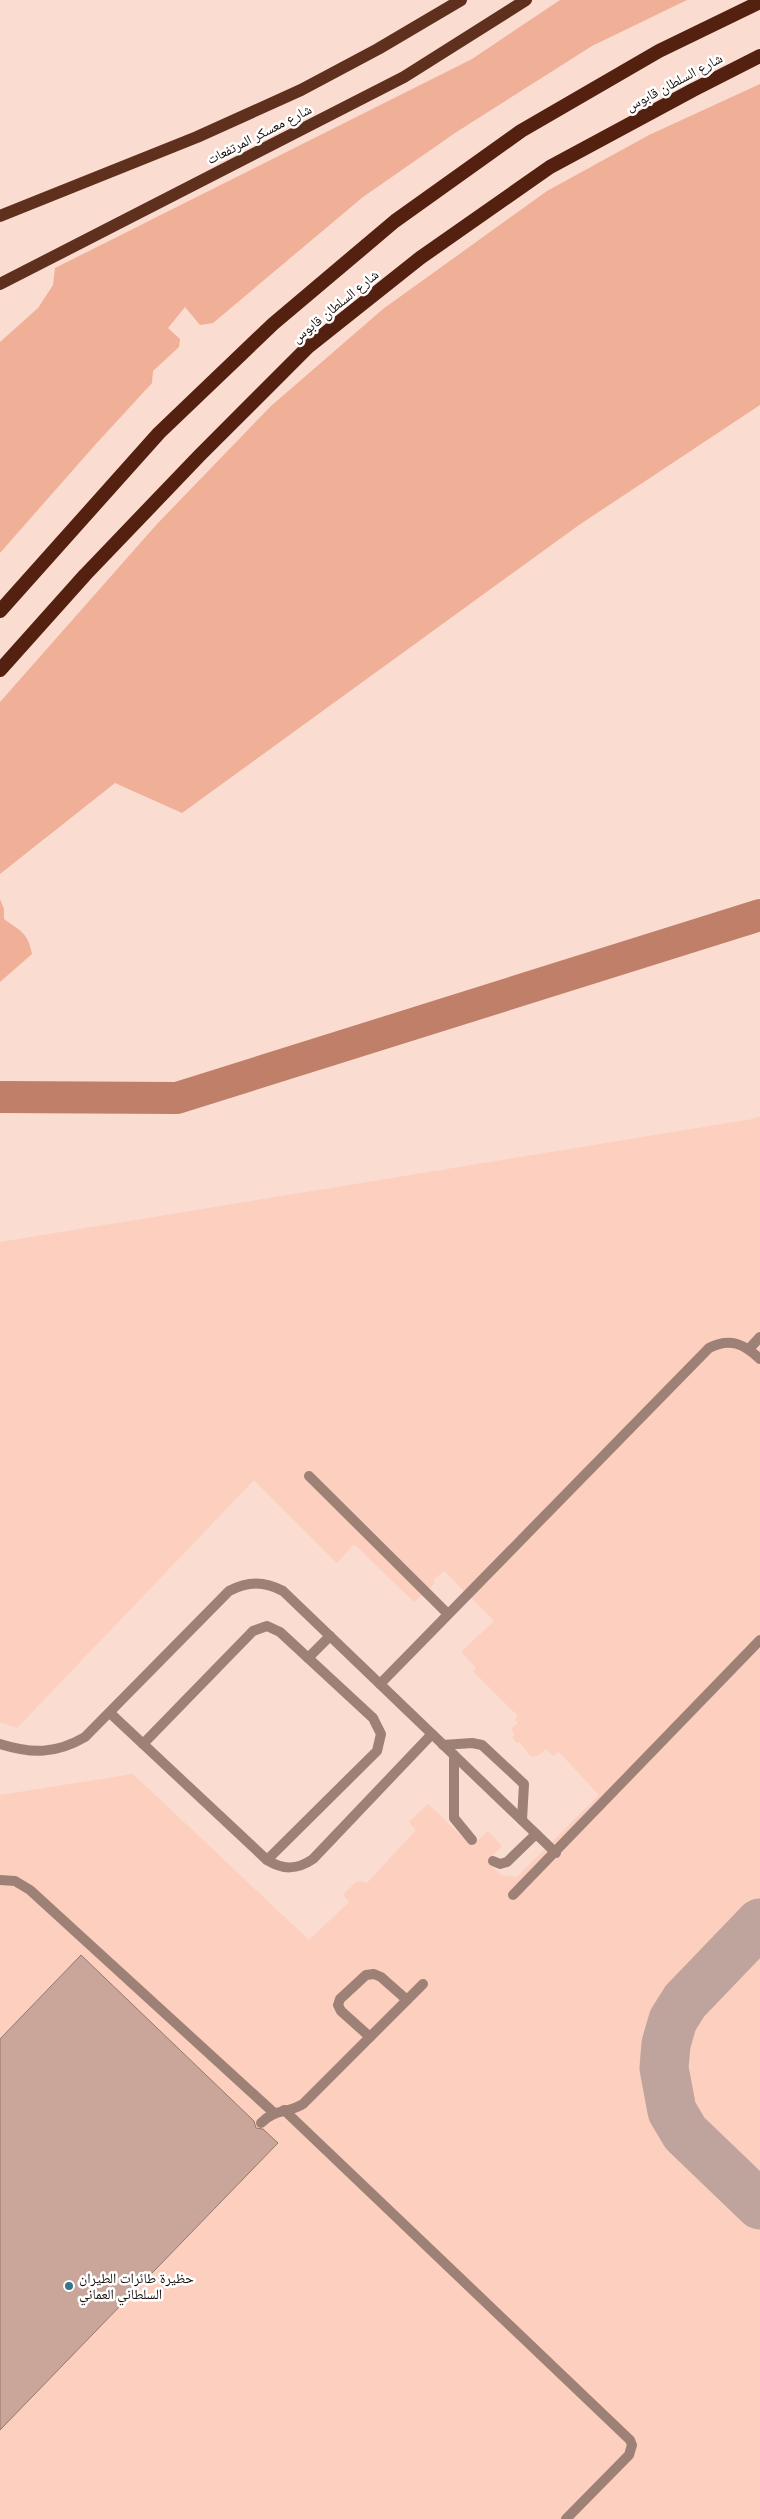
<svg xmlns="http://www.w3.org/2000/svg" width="760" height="2519" viewBox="0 0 760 2519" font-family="Roboto,'Noto Naskh Arabic',sans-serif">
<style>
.built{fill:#fccfbf}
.green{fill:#f0b098}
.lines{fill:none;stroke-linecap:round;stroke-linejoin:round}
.river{stroke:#bf7f68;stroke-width:32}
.taxiway{stroke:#bea49c;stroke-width:49}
.building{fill:#c9a699;stroke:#99776b}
.service{stroke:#9e8176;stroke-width:10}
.primary{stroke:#60301f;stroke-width:12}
.trunk{stroke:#542110;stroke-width:14}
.poi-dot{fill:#357689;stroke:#fff;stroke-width:2}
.labels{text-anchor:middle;stroke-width:5;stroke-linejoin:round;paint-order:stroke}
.street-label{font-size:14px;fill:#170b07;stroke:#fff}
.poi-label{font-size:14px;fill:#170b07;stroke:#fff;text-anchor:start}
</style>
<rect width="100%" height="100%" fill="#fadcd1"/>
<!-- built -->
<path class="built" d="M760 1116V2519H0V1795L133 1774 309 1940 349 1902 343 1894 358 1881 367 1883 416 1830 409 1822 428 1804 472 1846 488 1831 502 1846 487 1861 501 1875 517 1877 599 1795 559 1752 553 1756 546 1749 539 1755 531 1757 520 1742 517 1743 512 1737 515 1734 511 1729 518 1723 515 1720 518 1716 473 1671 476 1668 461 1652 494 1621 444 1571 433 1580 435 1583 414 1602 354 1544 337 1563 254 1480 17 1728 0 1722V1242L753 1119Z"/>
<!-- green -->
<g class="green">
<path d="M560 0H687L592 46 455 133 363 197 213 323 200 325 185 307 168 328 180 339 179 347 153 371 152 383 95 445 0 553V342L38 308 53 285 55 268 472 59Z"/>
<path d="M760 84V405L579 525 182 813 115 783 0 874V702L157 524 271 406 383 309 547 191 649 135Z"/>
<path d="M0 899 4 909V919C20 931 28 932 32 954L0 982Z"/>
</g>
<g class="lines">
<!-- river -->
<path class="river" d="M0 1097 177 1098 760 915"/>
<!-- taxiway -->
<path class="taxiway" d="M760 1923 685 2001 673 2020 666 2044 664 2068 672 2111 685 2133 760 2205"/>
</g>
<!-- building -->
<path class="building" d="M81 1955 254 2121 256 2128 263 2129 278 2143 0 2430V2039Z"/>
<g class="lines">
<!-- service -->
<g class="service">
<path d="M749 1349 760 1337"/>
<path d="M309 1476 448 1614"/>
<path d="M308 1658 330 1636"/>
<path d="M380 1684 709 1348C730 1337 744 1344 760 1359"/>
<path d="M110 1713 267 1860C283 1870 297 1870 313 1859L432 1734"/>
<path d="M0 1744C32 1754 56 1754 85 1737L229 1591C248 1581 264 1581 283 1591L556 1853"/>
<path d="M143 1744 253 1631 267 1626 280 1632 373 1718 381 1734 377 1751 267 1860"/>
<path d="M443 1745 472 1743 482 1745 524 1784 522 1820"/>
<path d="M454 1755V1818L472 1840"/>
<path d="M493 1861 500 1864 507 1862 536 1834"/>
<path d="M0 1880 15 1881 30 1890 273 2112"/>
<path d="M513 1895 760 1640"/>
<path d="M370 2037 341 2011 338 2005 340 1999 366 1975 374 1974 381 1977 407 2000"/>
<path d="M284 2110 630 2440 632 2445 629 2455 566 2519"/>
<path d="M261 2123C276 2108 287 2114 303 2104L423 1984"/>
</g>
<!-- primary -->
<g class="primary">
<path d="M0 216 197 137 301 90 378 49 461 0"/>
<path d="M0 284 404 77 526 0"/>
</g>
<!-- trunk -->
<g class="trunk">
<path d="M0 611 159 433 273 324 395 221 521 131 659 51 760 2"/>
<path d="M0 670 85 575 200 455 308 347 420 258 550 167 693 90 760 56"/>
</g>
</g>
<!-- markers -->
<circle class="poi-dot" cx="69" cy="2286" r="5"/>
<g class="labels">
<!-- street labels -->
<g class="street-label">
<text transform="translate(674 82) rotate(-28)" y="5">شارع السلطان قابوس</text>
<text transform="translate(259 134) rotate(-27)" y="5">شارع معسكر المرتفعات</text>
<text transform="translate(335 306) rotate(-39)" y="5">شارع السلطان قابوس</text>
</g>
<!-- poi labels -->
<g class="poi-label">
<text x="79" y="2283">حظيرة طائرات الطيران<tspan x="79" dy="16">السلطاني العماني</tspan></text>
</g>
</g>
</svg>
